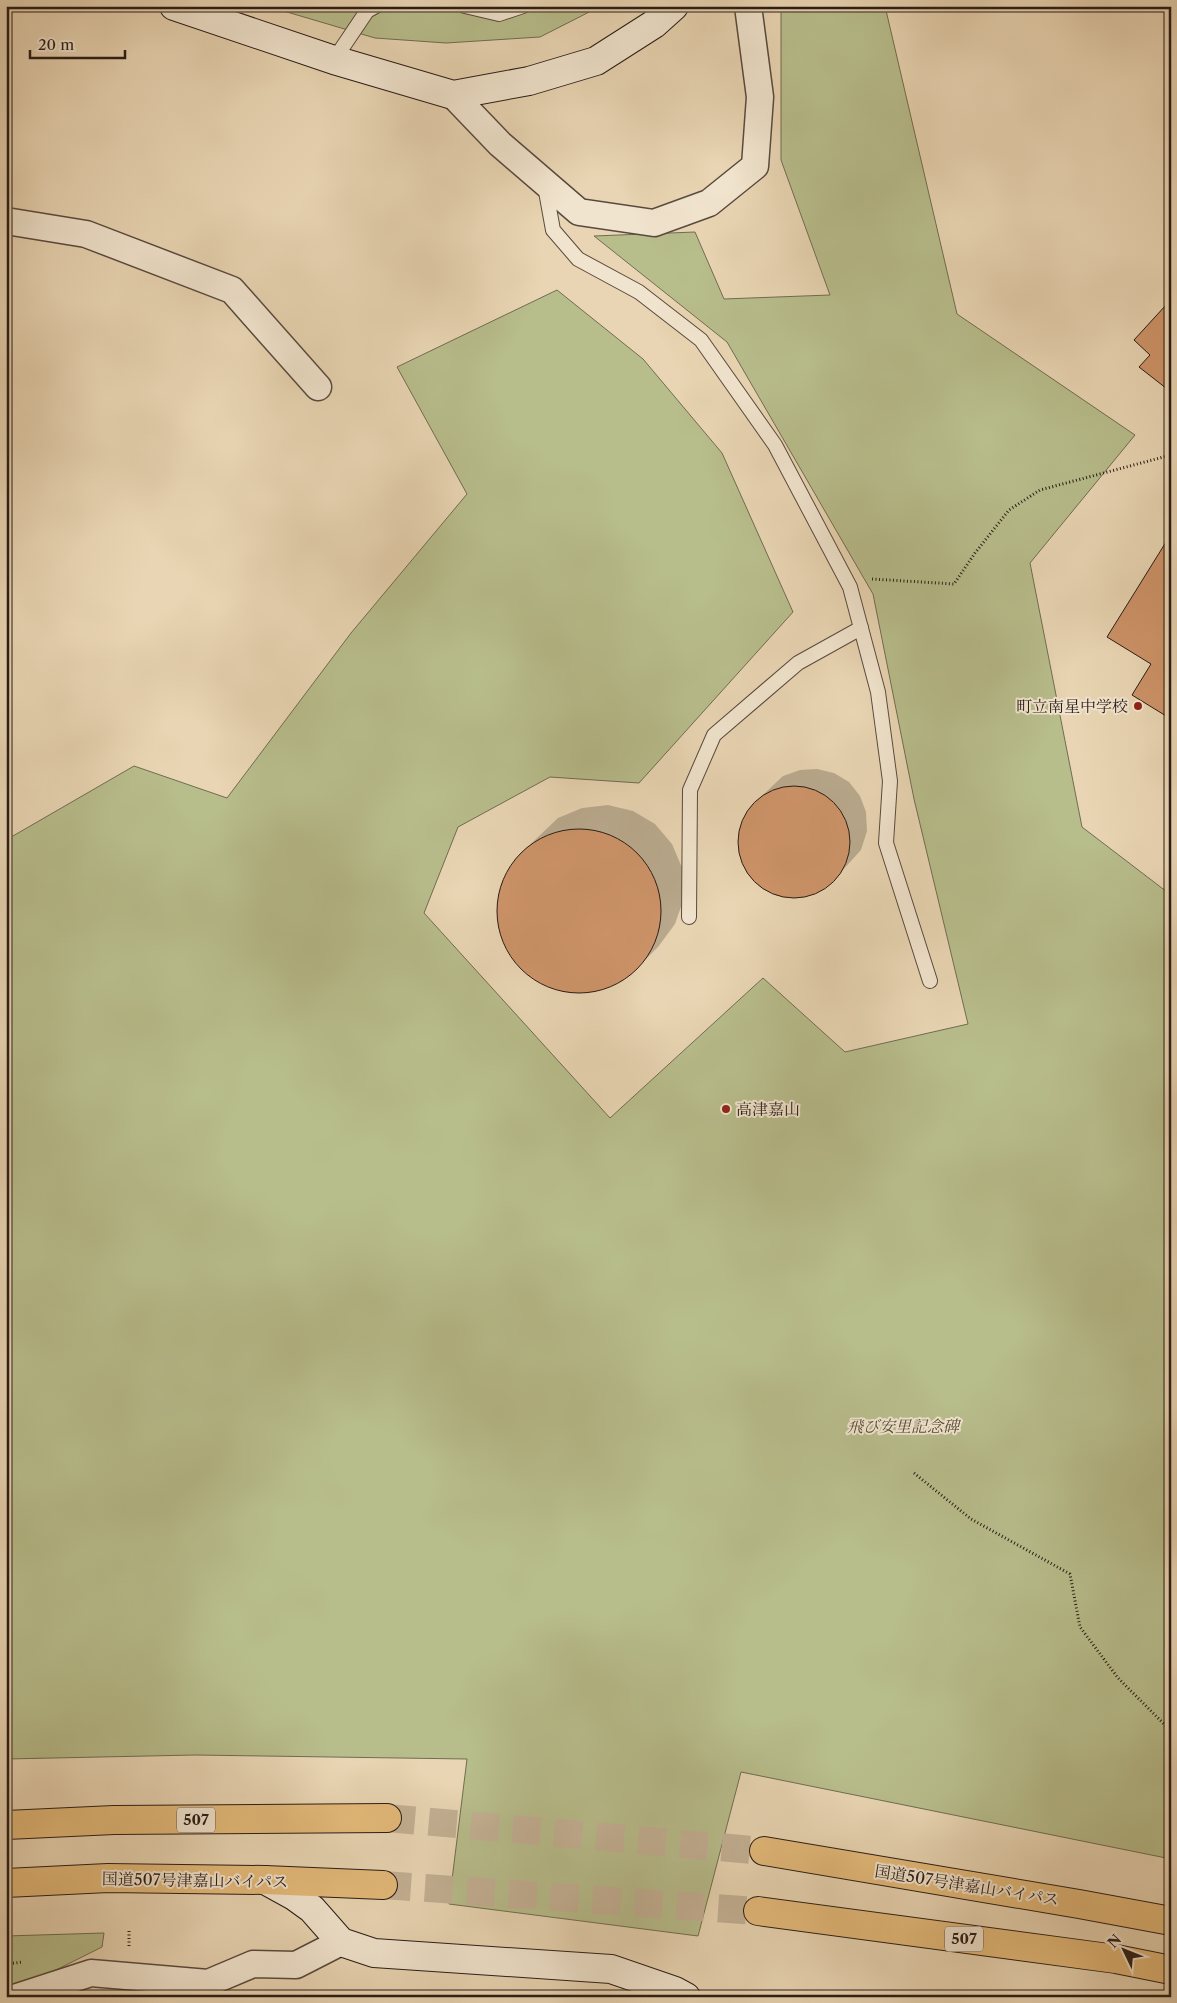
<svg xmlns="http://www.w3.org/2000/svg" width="1177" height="2003" viewBox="0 0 1177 2003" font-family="'Libre Caslon Text','Noto Serif JP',serif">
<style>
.green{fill:#b8bd8c;stroke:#706c52}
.shadow{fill:#0003}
.building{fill:#ce9469;stroke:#291c17}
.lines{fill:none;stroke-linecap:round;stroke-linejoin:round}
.highway-tunnel{stroke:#c3b094;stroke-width:28;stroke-dasharray:28 14;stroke-linecap:butt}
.lane-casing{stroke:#594a3e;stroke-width:16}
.street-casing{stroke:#594a3e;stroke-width:29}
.secondary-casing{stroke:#291c17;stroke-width:30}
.highway-casing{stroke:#291c17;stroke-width:30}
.path{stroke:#291c17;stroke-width:3;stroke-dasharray:1 2.5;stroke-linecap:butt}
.lane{stroke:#f1e4ce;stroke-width:14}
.street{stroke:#f1e4ce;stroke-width:26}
.secondary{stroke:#f1e4ce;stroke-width:28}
.highway{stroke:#e4ba7a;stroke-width:28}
.poi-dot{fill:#8f2418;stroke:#f1e4ce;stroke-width:2}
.labels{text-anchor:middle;stroke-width:4;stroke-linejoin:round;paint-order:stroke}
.shield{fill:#f1e4ce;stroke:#65584e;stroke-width:1}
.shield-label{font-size:15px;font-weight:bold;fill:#291c17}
.poi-label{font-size:16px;fill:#291c17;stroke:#f1e4ce;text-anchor:end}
.park-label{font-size:16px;font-style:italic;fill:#544c3a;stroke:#f1e4ce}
.street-label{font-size:16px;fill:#291c17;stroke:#f1e4ce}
</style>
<rect width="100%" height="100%" fill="#e9d5b3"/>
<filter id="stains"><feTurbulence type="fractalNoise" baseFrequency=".004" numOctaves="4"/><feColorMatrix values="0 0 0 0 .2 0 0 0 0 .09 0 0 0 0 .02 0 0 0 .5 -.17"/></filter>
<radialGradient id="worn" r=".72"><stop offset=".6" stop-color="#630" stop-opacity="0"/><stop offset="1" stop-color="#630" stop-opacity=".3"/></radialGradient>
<!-- green -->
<g class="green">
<path d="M601 6 540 37 446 43 375 38 270 7Z"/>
<path d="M781 6H885L957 314 1135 435 1030 563 1082 827 1171 895V1500L1165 1647 1171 1648V1859L741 1772 698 1936 449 1904 467 1759 195 1755 6 1759V840L134 766 227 798 351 633 467 494 397 367 557 290 643 359 722 453 793 612 639 783 550 777 458 827 424 913 610 1118 763 978 845 1052 968 1024 914 799 873 594 727 342 594 236 695 232 724 299 830 295 781 160Z"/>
<path d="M104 1933 102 1947 44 1976 6 1990V1936Z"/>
</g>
<!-- shadow -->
<g class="shadow">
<path d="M1171 302V390L1151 355 1166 306Z"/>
<path d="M817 769 834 773 849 782 860 796 866 812 867 831 861 850 831 883 815 893 797 898 777 896 760 887 747 873 740 856 738 838 742 821 751 806 783 776 800 770Z"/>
<path d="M608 805 633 811 655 824 672 844 683 870 684 898 675 924 658 947 635 970 612 986 585 992 557 990 532 978 512 958 500 933 497 907 502 882 515 859 558 818 582 808Z"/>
</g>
<!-- building -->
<g class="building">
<path d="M1166 305 1171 310V392L1139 367 1150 355 1134 340Z"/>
<path d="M1171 534V719L1132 695 1151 664 1107 637Z"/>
<circle cx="794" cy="842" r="56"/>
<circle cx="579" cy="911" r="82"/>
</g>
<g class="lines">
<!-- highway-tunnel -->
<g class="highway-tunnel">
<path d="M387 1818 764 1851"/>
<path d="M383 1885 758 1911"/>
</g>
<defs>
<g id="lane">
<path d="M465 6 499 14 523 6"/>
<path d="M334 60 367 11 376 6"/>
<path d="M545 186 553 230 578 259 639 292 701 340 775 445 850 587 878 692 890 781 886 843 930 981"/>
<path d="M689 917 690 790 714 735 798 663 861 628"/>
</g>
<g id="street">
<path d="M453 95 500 144 579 212 654 223 709 203 755 166 760 97 748 6"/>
<path d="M6 221 86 234 232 290 318 387"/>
<path d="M17 1997 91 1973 208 1983 253 1964 296 1965 341 1942"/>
</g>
<g id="secondary">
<path d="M174 6 334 60 453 95 529 81 596 61 654 24 674 6"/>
<path d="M265 1880 294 1896 312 1909 341 1942 374 1953 611 1969 675 1991 686 1997"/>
</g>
<g id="highway">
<path d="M6 1825 114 1820 387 1818"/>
<path d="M764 1851 1079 1904 1171 1921"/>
<path d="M6 1883 108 1878 265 1880 383 1885"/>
<path d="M758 1911 1116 1959 1171 1970"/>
</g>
</defs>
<!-- lane casing -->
<use href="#lane" class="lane-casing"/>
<!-- street casing -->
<use href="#street" class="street-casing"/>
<!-- secondary casing -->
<use href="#secondary" class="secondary-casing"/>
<!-- highway casing -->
<use href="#highway" class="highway-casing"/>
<!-- path -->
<g class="path">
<path d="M872 579 954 584 975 553 1009 510 1040 490 1171 455"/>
<path d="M914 1473 971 1519 1070 1574 1080 1627 1118 1678 1171 1731"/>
<path d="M129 1946V1930"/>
<path d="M6 1964 23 1962"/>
</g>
<!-- lane -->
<use href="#lane" class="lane"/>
<!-- street -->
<use href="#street" class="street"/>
<!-- secondary -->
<use href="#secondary" class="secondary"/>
<!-- highway -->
<use href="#highway" class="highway"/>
</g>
<!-- markers -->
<g class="poi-dot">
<circle cx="1138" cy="706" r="5"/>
<circle cx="726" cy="1109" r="5"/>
</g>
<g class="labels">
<!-- shield labels -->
<g class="shield">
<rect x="177" y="1807.5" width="38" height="25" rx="4"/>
<rect x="945" y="1926.5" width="38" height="25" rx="4"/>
</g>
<g class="shield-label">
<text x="196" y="1825">507</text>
<text x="964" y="1944">507</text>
</g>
<!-- poi labels -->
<g class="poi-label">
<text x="1128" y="712">町立南星中学校</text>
<text x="736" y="1115" text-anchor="start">高津嘉山</text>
</g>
<!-- park labels -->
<g class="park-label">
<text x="903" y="1432">飛び安里記念碑</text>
</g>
<!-- street labels -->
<g class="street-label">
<text transform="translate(195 1880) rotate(1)" y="6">国道507号津嘉山バイパス</text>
<text transform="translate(967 1885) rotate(9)" y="6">国道507号津嘉山バイパス</text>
</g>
</g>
<!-- margin -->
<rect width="1177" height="2003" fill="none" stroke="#e9d5b3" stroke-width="25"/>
<rect x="8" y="8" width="1162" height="1988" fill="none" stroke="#291c17" stroke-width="2.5"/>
<rect x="12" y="12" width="1152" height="1978" fill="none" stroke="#291c17"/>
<!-- north arrow -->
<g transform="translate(1124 1950) rotate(313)" stroke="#f1e4ce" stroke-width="4" paint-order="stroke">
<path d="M0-4L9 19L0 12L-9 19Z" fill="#291c17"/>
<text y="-8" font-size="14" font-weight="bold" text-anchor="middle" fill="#291c17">N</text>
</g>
<!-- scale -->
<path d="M30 50v8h95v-8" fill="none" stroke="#291c17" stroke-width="2.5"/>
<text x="38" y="50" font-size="15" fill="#291c17" stroke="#f1e4ce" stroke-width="4" paint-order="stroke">20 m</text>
<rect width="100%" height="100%" filter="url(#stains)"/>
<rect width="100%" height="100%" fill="url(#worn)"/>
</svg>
